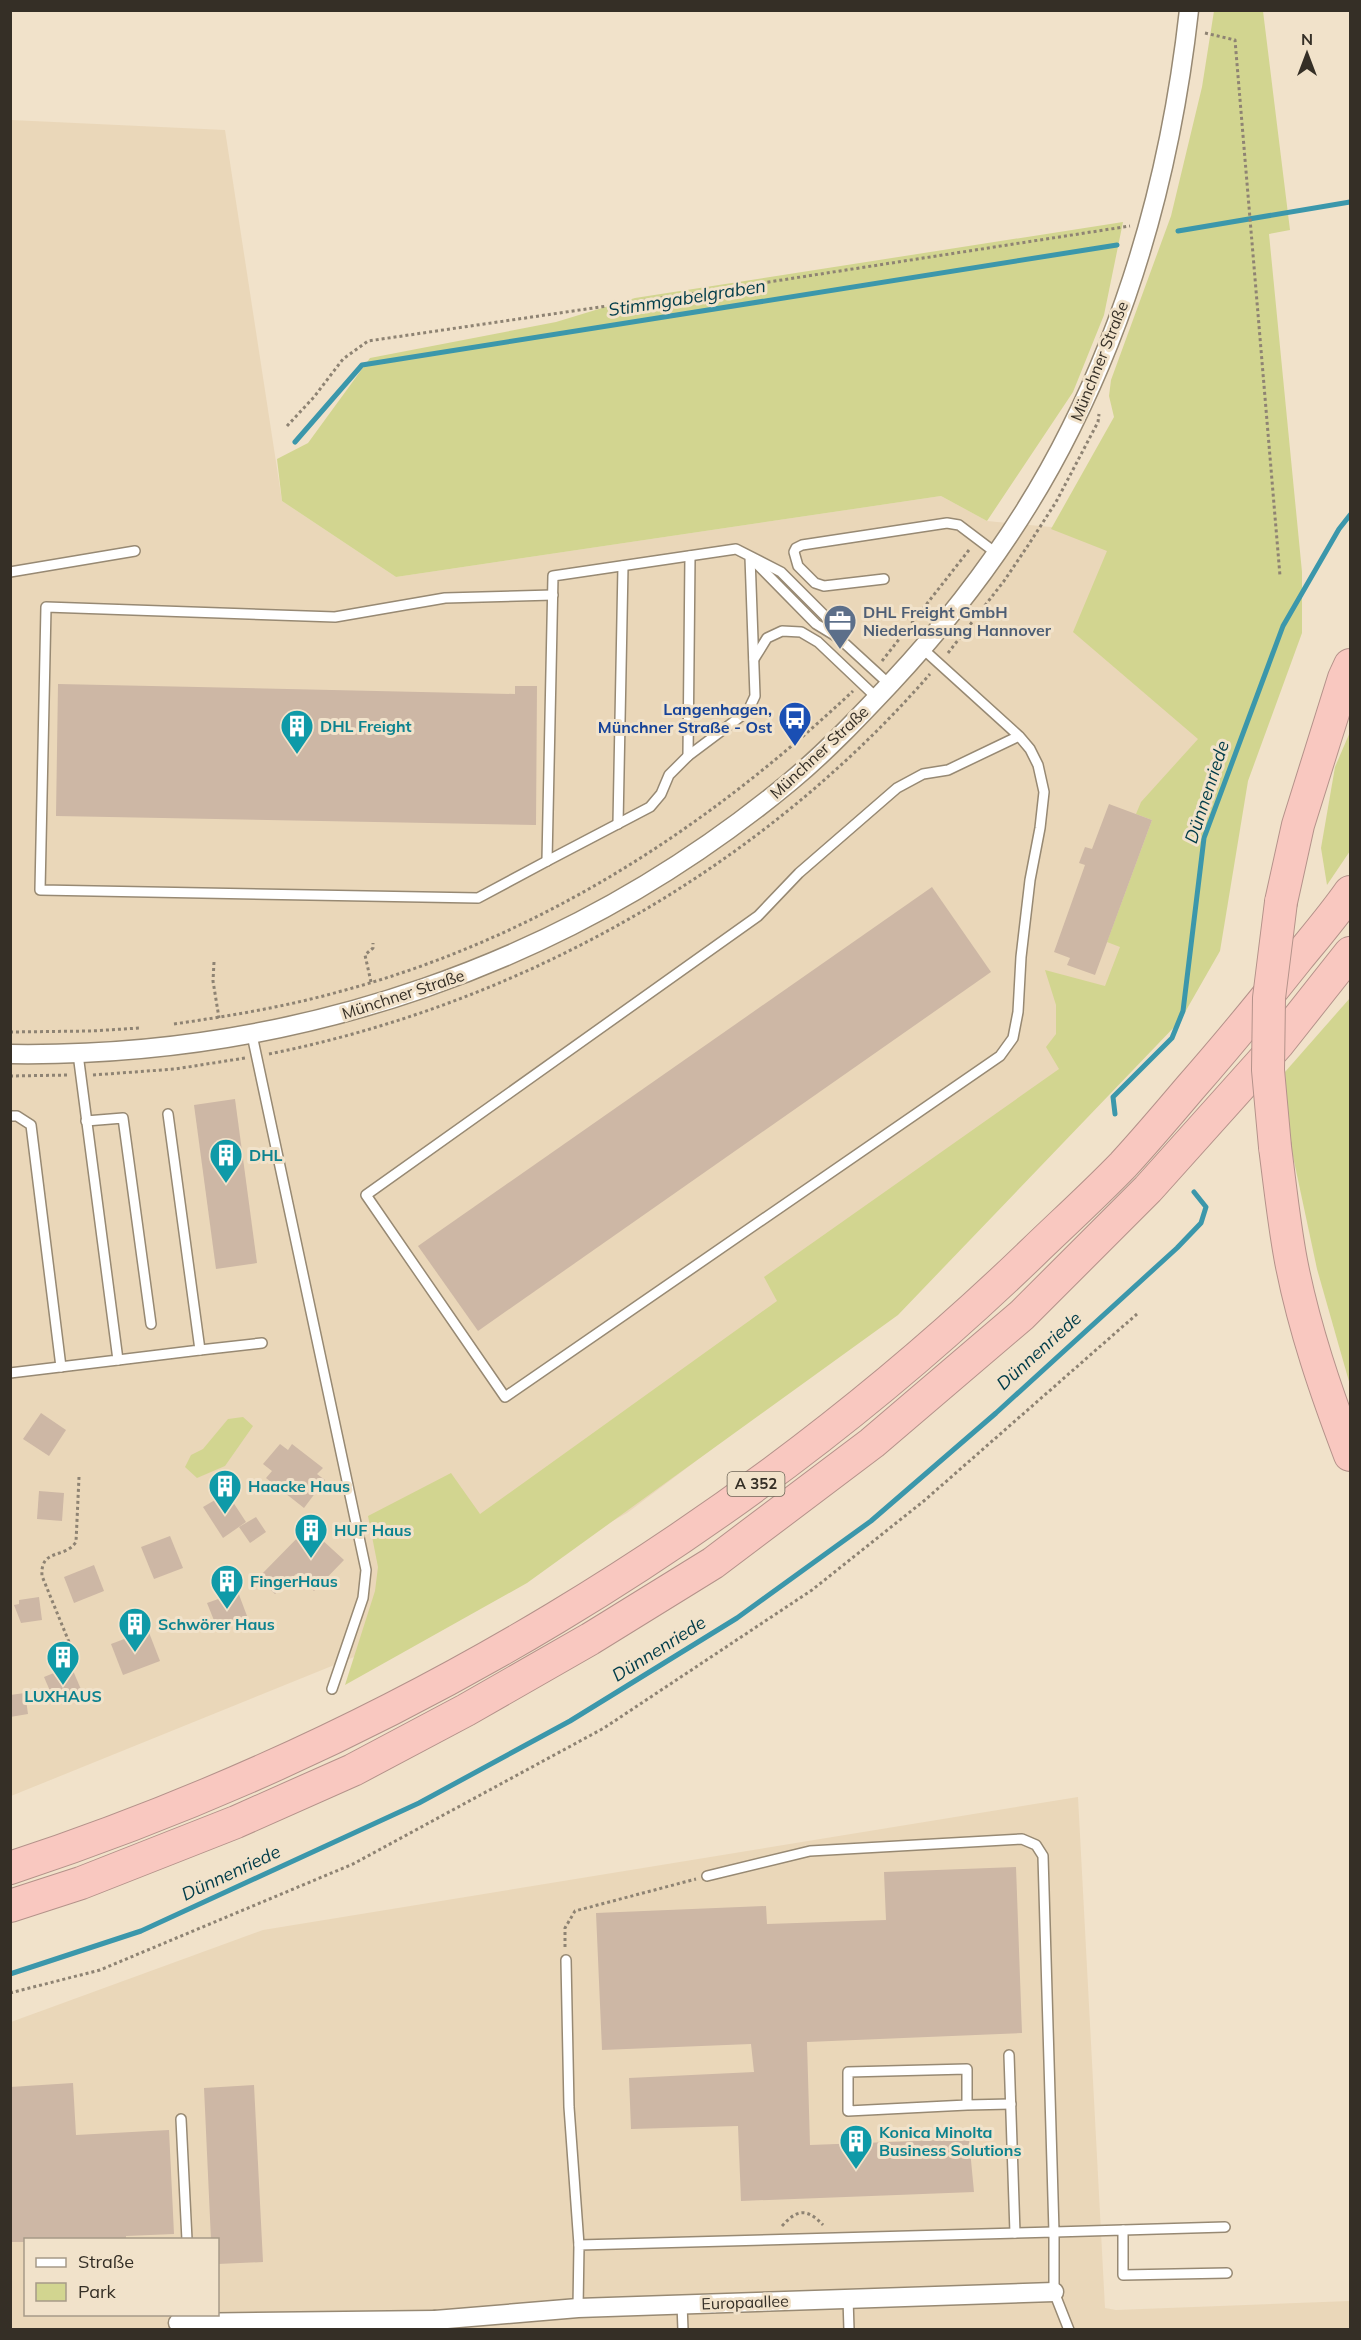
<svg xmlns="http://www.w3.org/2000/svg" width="1361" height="2340" viewBox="0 0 1361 2340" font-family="Mulish,sans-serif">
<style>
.built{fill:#ead7b9;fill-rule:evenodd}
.green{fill:#d2d590}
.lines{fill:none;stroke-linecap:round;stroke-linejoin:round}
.stream{stroke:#3b97ab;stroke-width:5}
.building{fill:#cdb7a5}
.lane-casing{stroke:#978973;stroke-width:12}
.street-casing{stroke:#978973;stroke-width:21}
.highway-casing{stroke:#b4928a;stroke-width:34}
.path{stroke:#8e8373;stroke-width:3;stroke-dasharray:3 3;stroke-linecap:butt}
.lane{stroke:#fff;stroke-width:9}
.street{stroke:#fff;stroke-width:18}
.highway{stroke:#f9c8c0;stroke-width:32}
.highway-bridge-casing{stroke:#b4928a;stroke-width:34;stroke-linecap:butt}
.highway-bridge{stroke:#f9c8c0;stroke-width:32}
.labels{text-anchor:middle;stroke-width:6;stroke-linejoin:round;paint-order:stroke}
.shield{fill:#f1e2ca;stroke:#6d6557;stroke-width:1.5}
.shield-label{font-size:15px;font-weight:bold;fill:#352f26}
.street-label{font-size:16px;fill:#352f26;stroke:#f1e2ca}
.service-label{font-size:16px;font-weight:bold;fill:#4e5e75;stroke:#f1e2ca;text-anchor:start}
.transit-label{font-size:16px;font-weight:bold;fill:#164399;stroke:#f1e2ca;text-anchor:end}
.culture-label{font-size:16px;font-weight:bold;fill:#0d838f;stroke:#f1e2ca;text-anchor:start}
.water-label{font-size:18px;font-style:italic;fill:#003c49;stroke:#f1e2ca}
</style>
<rect width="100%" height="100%" fill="#f1e2ca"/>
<!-- built -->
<g class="built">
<path d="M11 120 225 130 282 501 396 577 941 496 987 521 1062 528 1263 624 1179 1013 890 1315 627 1513 401 1638 11 1796Z"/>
<path d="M1078 1797 1105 2308 1116 2310 1350 2301V2330H11V2022L263 1930ZM26 2240H218V2314H26Z"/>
</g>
<!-- green -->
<g class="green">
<path d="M1214 11H1263L1290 230 1269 234 1302 572V633L1248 781 1220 951 1180 1021 898 1315 527 1583 345 1685 375 1591 378 1567 368 1516 451 1473 480 1514 777 1301 764 1277 1059 1069 1046 1047 1056 1034V1005L1045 970 1105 986 1120 947 1107 942 1152 820 1136 814 1141 802 1198 739 1073 632 1107 551 1051 529 1114 417 1109 396 1111 380 1171 216 1202 87Z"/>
<path d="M1123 222 1104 315 1073 392 987 521 941 496 396 577 282 501 277 459 308 443 370 358 556 322 635 298Z"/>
<path d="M1350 732V851L1327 885 1321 848 1335 767Z"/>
<path d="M1350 998V1385L1317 1269 1288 1133 1285 1072Z"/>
<path d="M243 1417 253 1426 225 1466 197 1478 185 1467 191 1455 203 1449 228 1419Z"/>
</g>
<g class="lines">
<!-- stream -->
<g class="stream">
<path d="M1178 231 1350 202"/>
<path d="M295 442 362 365 1117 245"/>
<path d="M1115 1114 1113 1097 1172 1038 1183 1011 1204 838 1283 626 1339 529 1350 515"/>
<path d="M10 1974 141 1931 419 1803 570 1721 737 1618 871 1521 996 1413 1177 1248 1201 1223 1206 1207 1194 1192"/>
</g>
</g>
<!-- building -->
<g class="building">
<path d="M58 684 515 694V686H537L536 825 56 816Z"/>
<path d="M1109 804 1152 820 1095 975 1067 965 1070 958 1054 952 1085 865 1079 863 1085 847 1092 849Z"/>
<path d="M932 887 991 972 478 1331 418 1246Z"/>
<path d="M235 1099 257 1263 216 1269 194 1105Z"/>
<path d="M41 1413 66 1430 49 1456 23 1439Z"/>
<path d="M280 1444 288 1450 292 1444 323 1468 317 1474 325 1480 304 1508 266 1478 272 1471 263 1464Z"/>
<path d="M39 1491 64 1493 62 1521 37 1519Z"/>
<path d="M227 1493 246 1522 223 1538 203 1507Z"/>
<path d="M256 1517 266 1532 250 1543 239 1527Z"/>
<path d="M308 1527 344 1560 314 1591 296 1574 275 1594 258 1578Z"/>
<path d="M170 1536 183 1568 154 1579 141 1547Z"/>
<path d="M94 1565 104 1591 74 1603 64 1577Z"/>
<path d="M238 1592 247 1616 217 1628 207 1603Z"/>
<path d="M39 1597 42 1620 21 1623 14 1605 19 1604V1600Z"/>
<path d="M148 1630 160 1661 123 1675 111 1644Z"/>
<path d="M71 1666 83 1694 56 1705 44 1677Z"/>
<path d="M25 1693 28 1714 10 1717V1695Z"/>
<path d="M1016 1867 1022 2033 807 2042 810 2145 969 2139 974 2192 741 2201 738 2126 631 2129 629 2078 754 2072 751 2044 602 2050 596 1913 766 1906 767 1924 886 1920 884 1872Z"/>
<path d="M73 2083 76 2135 169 2130 174 2234 126 2236V2240H26V2242H10V2087Z"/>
<path d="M254 2085 263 2262 218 2264V2240H211L204 2088Z"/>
</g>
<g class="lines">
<defs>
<g id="lane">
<path d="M750 557 755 696 748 711 688 756 669 775 661 794 650 807 547 861 553 576 736 549 781 572 825 616 841 640 889 684"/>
<path d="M754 561 816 624 839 638"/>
<path d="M10 572 135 551"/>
<path d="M884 579 824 586 815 583 798 566 794 552 796 548 802 545 947 523 959 525 996 553"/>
<path d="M923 649 1019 736 948 770 923 774 897 788 799 873 758 916 366 1195 505 1397 1000 1056 1013 1038 1018 1012 1021 957 1030 880 1040 828 1044 792 1038 765 1030 749 1019 736"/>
<path d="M754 659 767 638 782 631 801 632 818 642 877 698"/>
<path d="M688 756 690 556"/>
<path d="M618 824 623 566"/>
<path d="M547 861 478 898 40 890 46 607 335 617 445 598 553 595"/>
<path d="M252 1035 366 1570 363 1598 332 1689"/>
<path d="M10 1116H17L31 1125 61 1367"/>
<path d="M86 1121 123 1118 151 1324"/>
<path d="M200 1350 262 1343"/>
<path d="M118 1360 200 1350 168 1114"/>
<path d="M10 1373 118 1360 78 1054"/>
<path d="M707 1876 810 1851 1022 1839 1036 1845 1043 1856 1054 2232 1123 2230V2275L1227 2273"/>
<path d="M566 1960 569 2107 579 2245"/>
<path d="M1009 2055 1015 2233"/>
<path d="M967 2105 848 2111V2072L967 2069V2105L1011 2104"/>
<path d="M181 2119 187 2240"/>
<path d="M1123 2230 1225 2227"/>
<path d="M848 2298 849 2330"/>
<path d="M682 2304 683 2330"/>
<path d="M578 2308 579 2245 1054 2232V2292L1069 2330"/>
</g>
<g id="street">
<path d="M10 1054C296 1058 571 964 791 781 827 751 859 717 891 683 962 607 1025 521 1071 428 1136 298 1173 154 1189 10"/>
<path d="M178 2323 435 2320"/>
<path d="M436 2330 435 2320 578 2308 1054 2292"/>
</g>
<g id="highway">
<path d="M1281 902 1298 825 1344 678 1350 665"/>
<path d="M1275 1147C1280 1185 1284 1224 1291 1261 1304 1328 1326 1392 1350 1455"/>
<path d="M10 1868C390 1743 744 1531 1032 1253 1062 1224 1094 1195 1123 1165 1146 1140 1168 1114 1190 1088 1227 1046 1263 1002 1298 958 1316 936 1334 915 1350 892"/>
<path d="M10 1906 81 1883 236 1822 353 1770 466 1710 590 1639 713 1563 872 1443 1022 1315 1148 1189 1278 1044 1350 953"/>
</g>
</defs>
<!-- lane casing -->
<use href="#lane" class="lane-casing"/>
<!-- street casing -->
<use href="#street" class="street-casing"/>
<!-- highway casing -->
<use href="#highway" class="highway-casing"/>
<!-- path -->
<g class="path">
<path d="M1205 33 1235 40 1280 576"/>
<path d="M287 426 314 397 343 359 368 341 730 288 1130 226"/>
<path d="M948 653 1004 581 1029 544 1056 502 1098 422 1099 414"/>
<path d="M882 661 969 550"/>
<path d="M214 962 213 981 219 1018"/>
<path d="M371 982 365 955 373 948V943"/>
<path d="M174 1024C229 1016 284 1007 338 992 537 939 704 831 853 691"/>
<path d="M10 1032 91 1031 140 1028"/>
<path d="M269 1054C522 1003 760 869 930 674"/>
<path d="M93 1075 175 1069 245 1058"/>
<path d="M10 1076 69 1075"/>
<path d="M69 1642 42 1576C40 1548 65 1559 76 1542L79 1477"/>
<path d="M565 1947V1928L575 1911 696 1879"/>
<path d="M10 1993 100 1970 353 1864 604 1728 812 1590 925 1500 1137 1314"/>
<path d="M782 2226C797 2209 807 2208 823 2225"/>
</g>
<!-- lane -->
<use href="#lane" class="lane"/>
<!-- street -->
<use href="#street" class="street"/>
<!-- highway -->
<use href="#highway" class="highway"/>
<defs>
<path id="highway-bridge" d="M1275 1147 1268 1070 1269 998 1281 902"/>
</defs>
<!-- highway-bridge casing -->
<use href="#highway-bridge" class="highway-bridge-casing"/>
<!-- highway-bridge -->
<use href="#highway-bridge" class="highway-bridge"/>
</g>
<!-- icons -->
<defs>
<symbol id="office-pin" viewBox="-11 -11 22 30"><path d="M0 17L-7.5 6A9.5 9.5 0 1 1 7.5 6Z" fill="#5c6f8a" stroke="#f1e2ca"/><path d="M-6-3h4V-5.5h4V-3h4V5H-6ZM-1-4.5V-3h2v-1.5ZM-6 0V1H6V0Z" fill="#fff"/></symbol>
<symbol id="bus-pin" viewBox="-11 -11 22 30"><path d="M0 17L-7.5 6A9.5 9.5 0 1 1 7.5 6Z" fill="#1a4fb4" stroke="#f1e2ca"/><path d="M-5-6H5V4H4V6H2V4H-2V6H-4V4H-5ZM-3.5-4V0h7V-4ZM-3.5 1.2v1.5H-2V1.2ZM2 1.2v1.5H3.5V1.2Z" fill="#fff"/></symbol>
<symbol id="building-pin" viewBox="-11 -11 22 30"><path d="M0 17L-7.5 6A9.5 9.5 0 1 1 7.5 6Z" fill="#0f9aa8" stroke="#f1e2ca"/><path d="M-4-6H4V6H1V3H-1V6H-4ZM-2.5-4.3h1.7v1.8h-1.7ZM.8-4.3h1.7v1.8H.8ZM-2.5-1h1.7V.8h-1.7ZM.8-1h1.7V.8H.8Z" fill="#fff"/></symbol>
</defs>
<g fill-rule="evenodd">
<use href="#office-pin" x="821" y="602" width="38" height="52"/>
<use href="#bus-pin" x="776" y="699" width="38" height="52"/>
<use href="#building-pin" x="278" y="707" width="38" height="52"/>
<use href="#building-pin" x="207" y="1136" width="38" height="52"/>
<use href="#building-pin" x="206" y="1467" width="38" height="52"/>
<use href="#building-pin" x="292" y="1511" width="38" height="52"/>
<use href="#building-pin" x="208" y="1562" width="38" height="52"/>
<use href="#building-pin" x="116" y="1605" width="38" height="52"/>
<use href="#building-pin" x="44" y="1638" width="38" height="52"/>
<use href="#building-pin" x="837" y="2122" width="38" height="52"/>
</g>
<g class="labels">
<!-- shield labels -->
<rect class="shield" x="727.5" y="1472" width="57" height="24" rx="4.5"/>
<g class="shield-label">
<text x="756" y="1489">A 352</text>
</g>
<!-- street labels -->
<g class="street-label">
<text transform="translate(1099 361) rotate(-68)" y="6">Münchner Straße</text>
<text transform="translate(819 752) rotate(-43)" y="6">Münchner Straße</text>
<text transform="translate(403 994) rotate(-18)" y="6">Münchner Straße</text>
<text transform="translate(745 2302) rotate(-2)" y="6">Europaallee</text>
</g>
<!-- service labels -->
<g class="service-label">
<text x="863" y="618">DHL Freight GmbH<tspan x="863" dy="18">Niederlassung Hannover</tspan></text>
</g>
<!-- transit labels -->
<g class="transit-label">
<text x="772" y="715">Langenhagen,<tspan x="772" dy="18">Münchner Straße - Ost</tspan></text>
</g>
<!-- culture labels -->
<g class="culture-label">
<text x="320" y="732">DHL Freight</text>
<text x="249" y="1161">DHL</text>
<text x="248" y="1492">Haacke Haus</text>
<text x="334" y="1536">HUF Haus</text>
<text x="250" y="1587">FingerHaus</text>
<text x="158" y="1630">Schwörer Haus</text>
<text x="63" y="1702" text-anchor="middle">LUXHAUS</text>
<text x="879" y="2138">Konica Minolta<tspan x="879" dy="18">Business Solutions</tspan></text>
</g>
<!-- water labels -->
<g class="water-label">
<text transform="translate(687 298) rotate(-9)" y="6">Stimmgabelgraben</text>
<text transform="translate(1207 792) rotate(-72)" y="6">Dünnenriede</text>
<text transform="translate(1039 1351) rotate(-42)" y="6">Dünnenriede</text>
<text transform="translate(659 1649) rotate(-32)" y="6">Dünnenriede</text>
<text transform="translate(231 1873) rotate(-25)" y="6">Dünnenriede</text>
</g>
</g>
<!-- border -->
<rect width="1361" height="2340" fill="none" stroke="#352f26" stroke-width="24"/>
<!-- legend -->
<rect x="24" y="2238" width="195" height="78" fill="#f1e2ca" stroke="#a69a88" stroke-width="1.5"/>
<rect x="36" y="2258" width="30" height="9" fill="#ffffff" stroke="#a69a88" stroke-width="1.5"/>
<text x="78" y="2268" font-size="18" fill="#352f26">Straße</text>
<rect x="36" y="2283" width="30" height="18" fill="#d2d590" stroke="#a69a88" stroke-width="1.5"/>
<text x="78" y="2298" font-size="18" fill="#352f26">Park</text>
<!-- north arrow -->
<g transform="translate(1307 54)" stroke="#f1e2ca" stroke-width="4.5" paint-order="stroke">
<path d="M0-4.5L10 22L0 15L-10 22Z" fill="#352f26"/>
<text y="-9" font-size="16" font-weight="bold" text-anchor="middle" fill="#352f26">N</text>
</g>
</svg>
